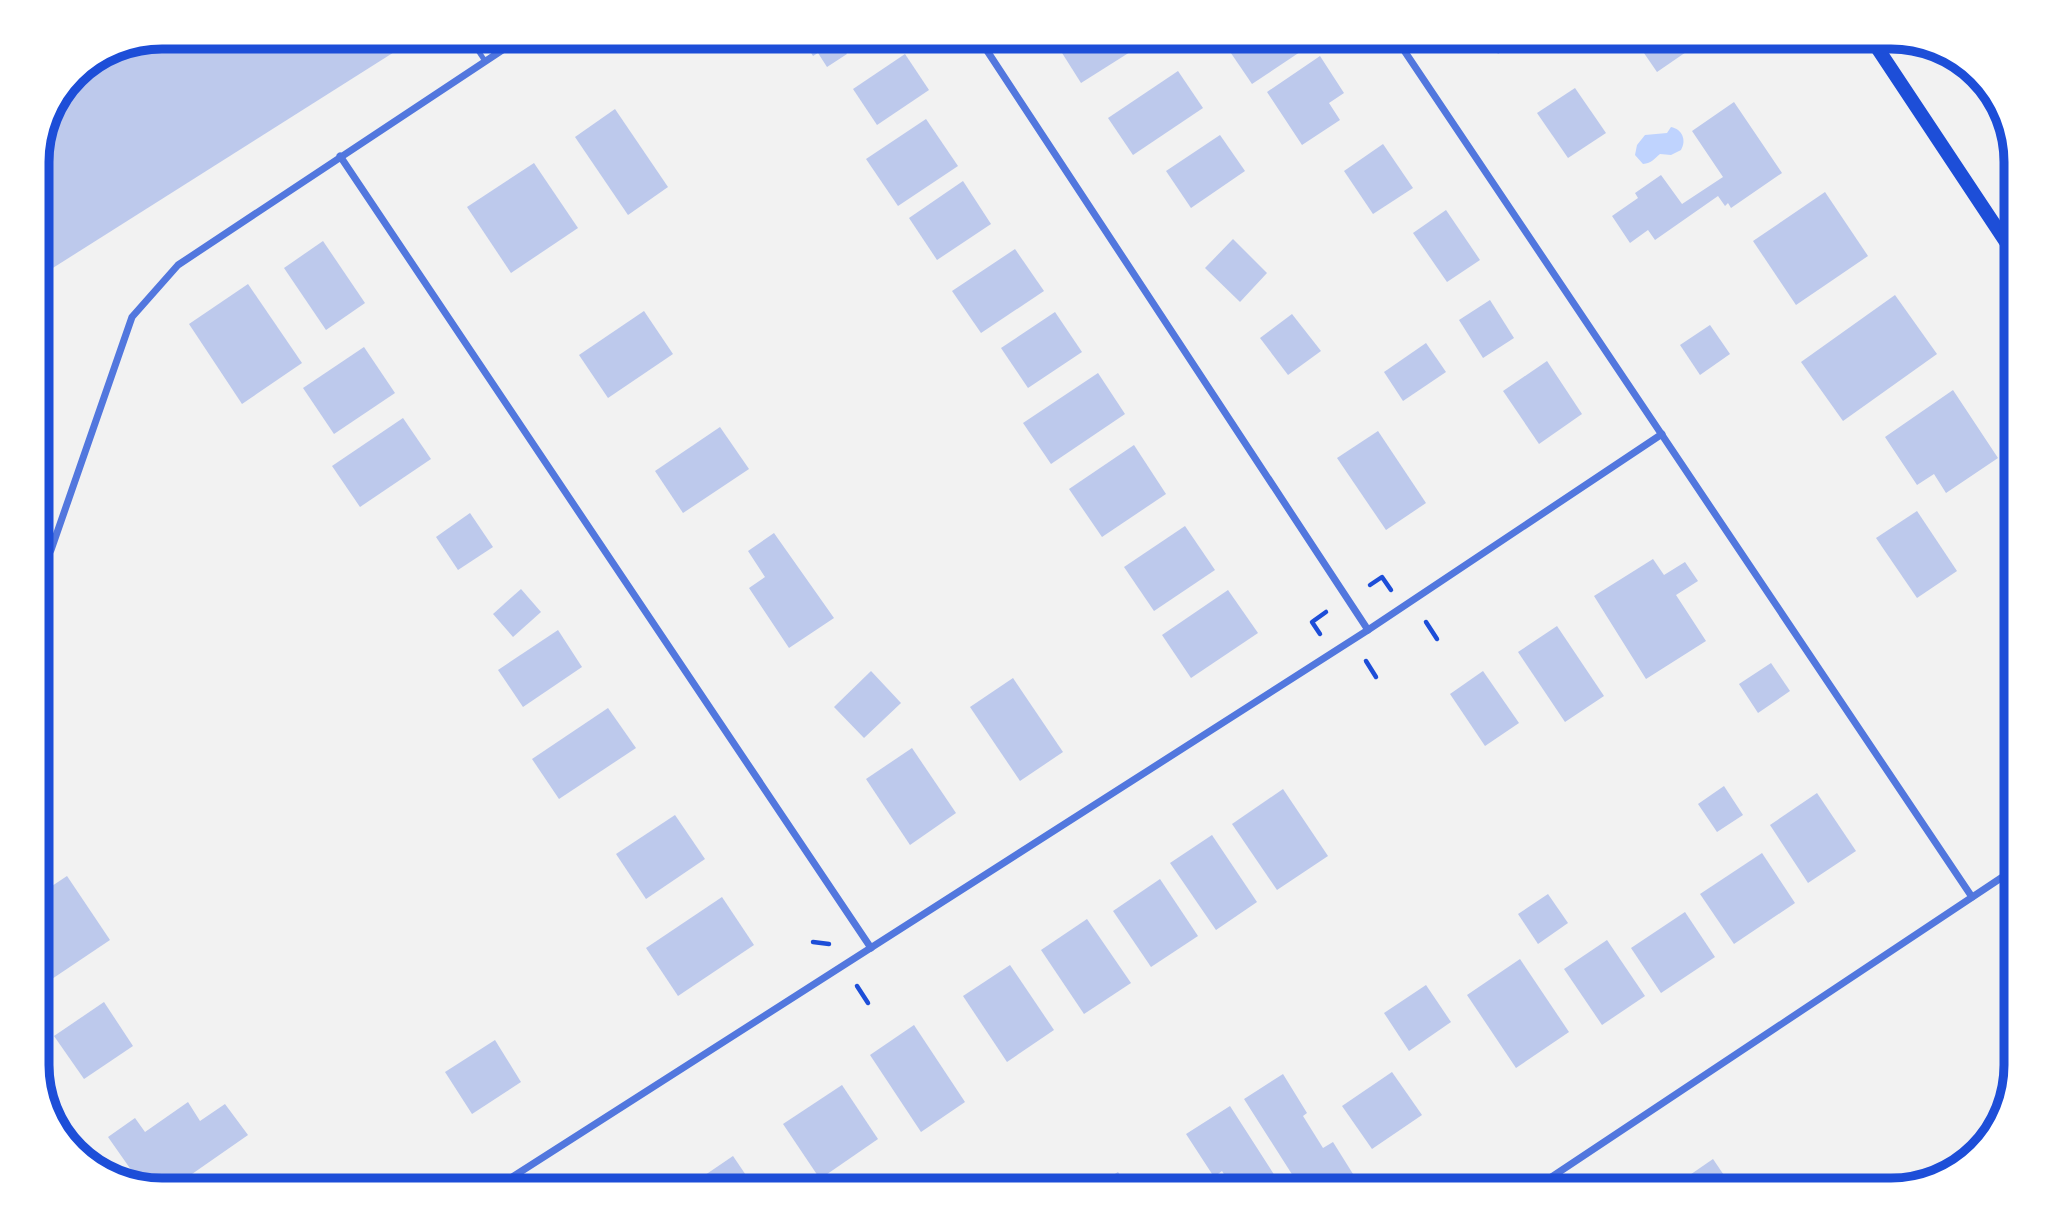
<svg xmlns="http://www.w3.org/2000/svg" width="2053" height="1227" viewBox="0 0 2053 1227" font-family="'Fira Sans',sans-serif">
<style>
.water{fill:#bfd3fe}
.building{fill:#bdc9ec}
.lines{fill:none;stroke-linecap:round;stroke-linejoin:round}
.path{stroke:#1d4ed8;stroke-width:4.5}
.service{stroke:#5277de;stroke-width:5}
.minor{stroke:#5277de;stroke-width:7}
.secondary{stroke:#1d4ed8;stroke-width:14}
.rim{fill:none;stroke:#1d4ed8;stroke-width:9}
</style>
<rect width="100%" height="100%" fill="#f2f2f2"/>
<!-- water -->
<path class="water" d="M1671 127C1682 129 1687 140 1681 150L1671 155 1660 154C1654 159 1652 163 1643 164L1635 155 1637 145 1645 135 1667 133Z"/>
<!-- building -->
<g class="building">
<path d="M162 37H418L37 278V154L74 73 114 46Z"/>
<path d="M801 37H852L841 44 847 54 827 67 818 53 813 56Z"/>
<path d="M1070 37H1132L1138 47 1081 83 1057 45Z"/>
<path d="M1220 37H1294L1303 50 1252 84Z"/>
<path d="M1486 37H1524L1498 54Z"/>
<path d="M1633 37H1708L1657 72Z"/>
<path d="M905 54 929 90 877 125 853 89Z"/>
<path d="M1320 56 1344 93 1329 103 1340 120 1302 145 1267 92Z"/>
<path d="M1178 71 1203 108 1133 155 1108 118Z"/>
<path d="M1575 88 1606 133 1568 158 1537 113Z"/>
<path d="M1734 102 1782 173 1731 208 1728 203 1725 206 1718 196 1655 240 1648 230 1630 243 1612 216 1638 198 1635 193 1661 175 1682 204 1723 177 1692 131Z"/>
<path d="M615 109 668 187 628 215 575 137Z"/>
<path d="M926 119 958 166 898 206 866 159Z"/>
<path d="M1220 135 1245 171 1191 208 1166 171Z"/>
<path d="M1383 144 1413 188 1373 214 1344 171Z"/>
<path d="M534 163 578 228 511 273 467 207Z"/>
<path d="M963 181 991 224 937 260 909 218Z"/>
<path d="M1825 192 1868 256 1796 305 1753 241Z"/>
<path d="M1446 210 1480 260 1447 282 1413 233Z"/>
<path d="M1233 239 1267 273 1240 302 1205 268Z"/>
<path d="M323 241 365 303 326 330 284 268Z"/>
<path d="M1015 249 1044 291 981 333 952 291Z"/>
<path d="M248 284 302 363 242 404 189 324Z"/>
<path d="M1895 295 1937 354 1843 421 1801 362Z"/>
<path d="M1490 300 1514 338 1483 358 1459 320Z"/>
<path d="M644 311 673 354 608 398 579 355Z"/>
<path d="M1055 312 1082 352 1028 388 1001 348Z"/>
<path d="M1292 314 1321 351 1288 375 1260 338Z"/>
<path d="M1710 325 1730 354 1700 375 1680 345Z"/>
<path d="M1426 343 1446 372 1403 401 1384 372Z"/>
<path d="M364 347 395 393 334 434 303 388Z"/>
<path d="M1547 361 1582 414 1539 444 1503 391Z"/>
<path d="M1098 373 1125 414 1051 464 1023 423Z"/>
<path d="M1953 390 1998 458 1946 493 1934 474 1917 485 1885 437Z"/>
<path d="M403 418 431 459 360 507 332 466Z"/>
<path d="M720 427 749 469 683 513 655 471Z"/>
<path d="M1378 431 1426 503 1386 530 1337 458Z"/>
<path d="M1134 445 1166 494 1102 537 1069 489Z"/>
<path d="M1917 511 1957 571 1917 598 1876 538Z"/>
<path d="M470 513 493 547 458 570 436 537Z"/>
<path d="M1185 526 1215 570 1154 611 1124 567Z"/>
<path d="M774 533 834 618 789 648 749 588 765 577 748 551Z"/>
<path d="M1653 559 1664 575 1685 562 1698 581 1676 595 1706 641 1646 679 1594 596Z"/>
<path d="M521 589 541 612 513 637 493 614Z"/>
<path d="M1228 590 1258 633 1191 678 1162 635Z"/>
<path d="M1557 626 1604 696 1565 722 1518 652Z"/>
<path d="M558 630 582 667 523 707 498 670Z"/>
<path d="M1771 663 1790 691 1758 713 1739 684Z"/>
<path d="M871 671 901 703 864 738 834 707Z"/>
<path d="M1483 671 1519 723 1485 746 1450 694Z"/>
<path d="M1013 678 1063 752 1020 781 970 707Z"/>
<path d="M608 708 636 748 559 799 532 759Z"/>
<path d="M912 748 956 813 910 845 866 779Z"/>
<path d="M1724 786 1743 815 1717 832 1698 804Z"/>
<path d="M1283 789 1328 856 1277 890 1232 824Z"/>
<path d="M1817 793 1856 851 1808 883 1770 825Z"/>
<path d="M675 815 705 859 646 899 616 854Z"/>
<path d="M1212 835 1257 902 1216 930 1170 863Z"/>
<path d="M1762 853 1795 903 1734 944 1700 894Z"/>
<path d="M67 876 110 940 37 989V896Z"/>
<path d="M1160 879 1198 936 1151 967 1113 911Z"/>
<path d="M1548 894 1568 923 1538 944 1518 914Z"/>
<path d="M722 897 754 945 678 996 646 948Z"/>
<path d="M1685 912 1715 957 1661 993 1631 948Z"/>
<path d="M1087 919 1131 983 1084 1014 1041 950Z"/>
<path d="M1607 940 1645 996 1602 1025 1564 969Z"/>
<path d="M1520 959 1569 1032 1516 1068 1467 995Z"/>
<path d="M1010 965 1054 1030 1007 1062 963 996Z"/>
<path d="M1426 985 1451 1022 1409 1051 1384 1013Z"/>
<path d="M104 1002 133 1046 84 1079 54 1036Z"/>
<path d="M914 1025 965 1102 921 1132 870 1055Z"/>
<path d="M495 1040 521 1082 472 1114 445 1072Z"/>
<path d="M1392 1072 1422 1115 1372 1149 1342 1106Z"/>
<path d="M1283 1074 1307 1113 1303 1116 1323 1148 1333 1142 1363 1190H1302L1244 1099Z"/>
<path d="M842 1085 878 1139 820 1179 783 1124Z"/>
<path d="M188 1102 200 1121 225 1104 248 1135 169 1190 141 1184 108 1137 135 1118 145 1132Z"/>
<path d="M1230 1106 1284 1190H1234L1222 1171 1214 1177 1186 1134Z"/>
<path d="M733 1156 756 1190H683Z"/>
<path d="M1713 1159 1734 1190H1668Z"/>
<path d="M1118 1172 1130 1190H1089Z"/>
</g>
<g class="lines">
<!-- path -->
<g class="path">
<path d="M1370 585 1382 577 1391 590"/>
<path d="M1426 622 1437 639"/>
<path d="M1320 634 1312 622 1326 612"/>
<path d="M1366 661 1376 677"/>
<path d="M813 942 829 944"/>
<path d="M857 986 868 1003"/>
</g>
<!-- service -->
<path class="service" d="M469 37 485 61"/>
<!-- minor -->
<g class="minor">
<path d="M978 37 1368 630"/>
<path d="M1395 37 1972 897"/>
<path d="M340 156 871 948"/>
<path d="M37 575 51 550 132 317 178 265 522 37"/>
<path d="M492 1190 1368 630 1662 434"/>
<path d="M1532 1190 2016 868"/>
</g>
<!-- secondary -->
<path class="secondary" d="M1870 37 2016 257"/>
</g>
<!-- crop -->
<path d="M0 0H2053V1227H0ZM162 49H1891A113 113 0 0 1 2004 162V1065A113 113 0 0 1 1891 1178H162A113 113 0 0 1 49 1065V162A113 113 0 0 1 162 49Z" fill="#fff" fill-rule="evenodd"/>
<path class="rim" d="M162 49H1891A113 113 0 0 1 2004 162V1065A113 113 0 0 1 1891 1178H162A113 113 0 0 1 49 1065V162A113 113 0 0 1 162 49Z"/>
</svg>
